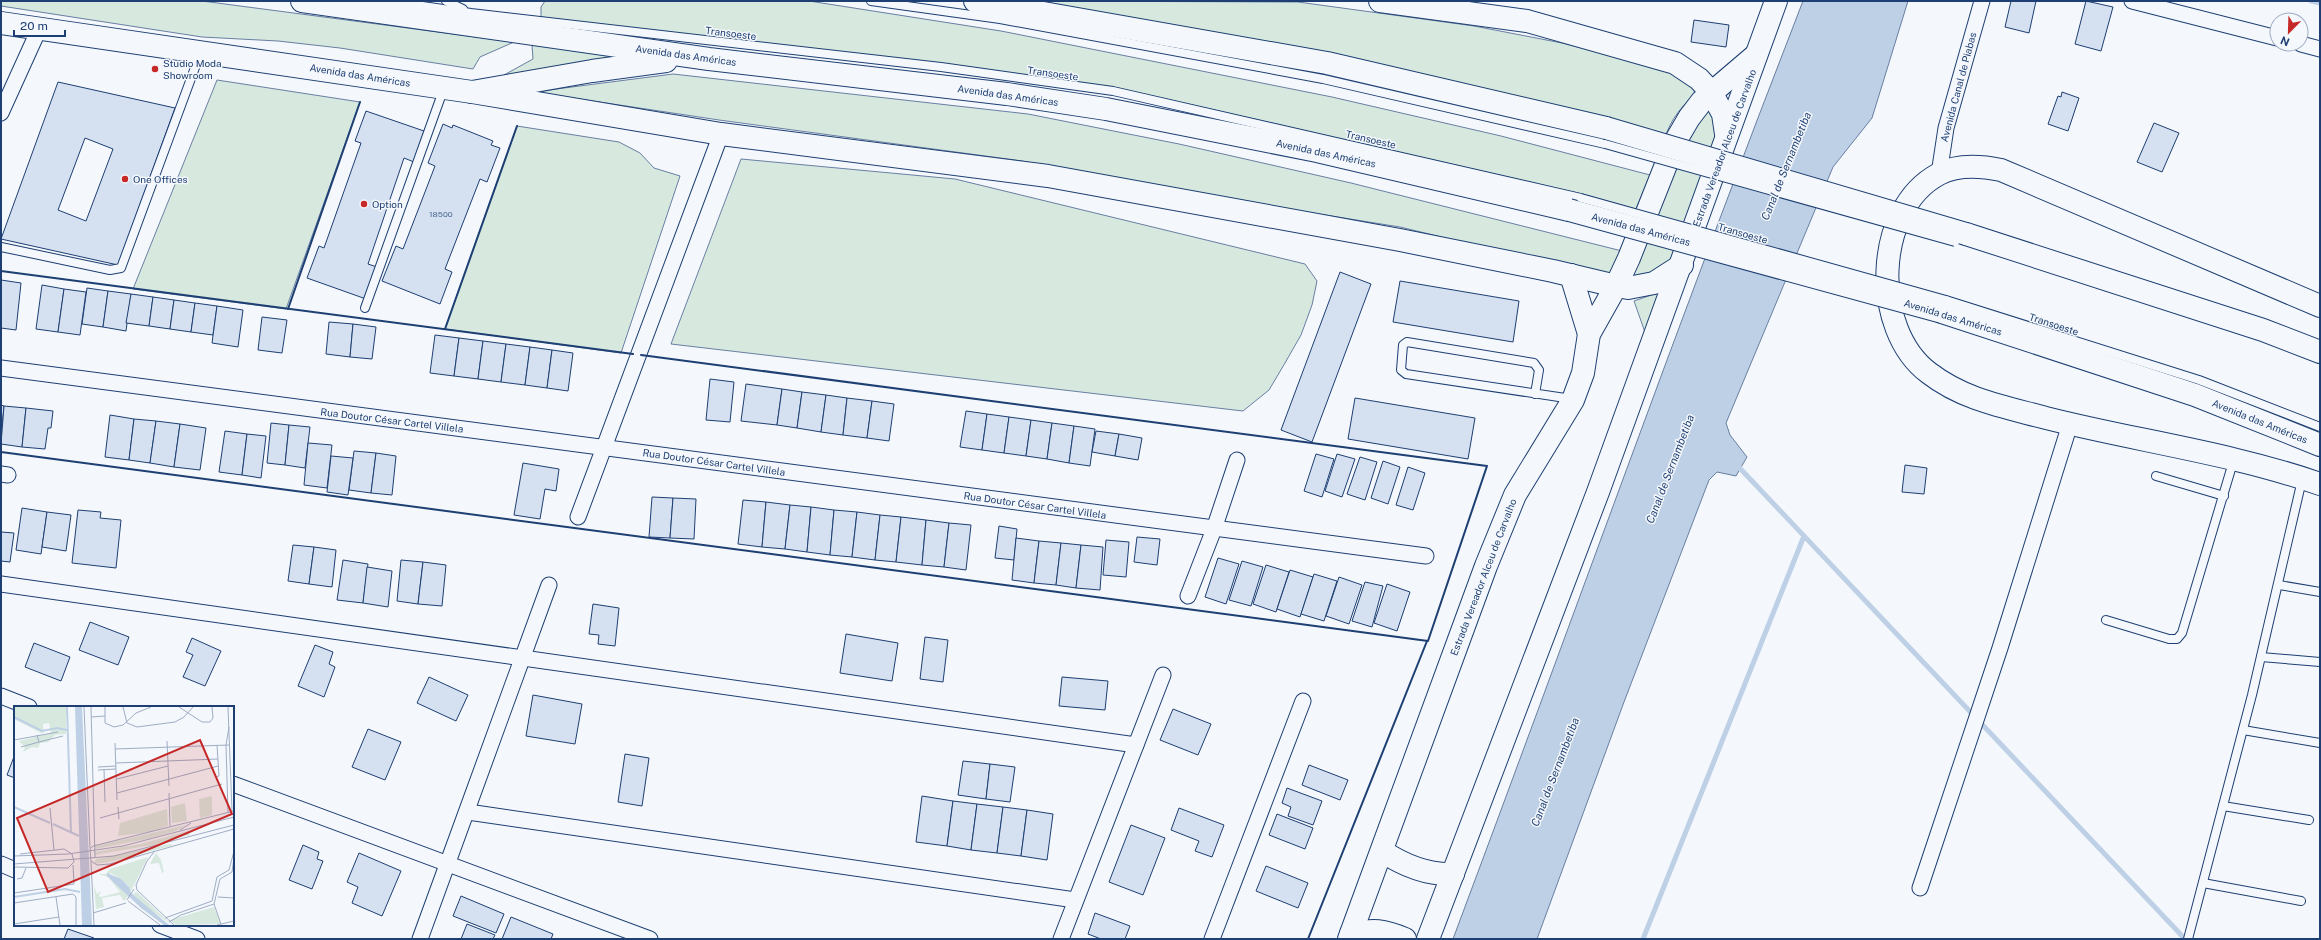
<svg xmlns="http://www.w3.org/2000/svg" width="2321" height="940" viewBox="0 0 2321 940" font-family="'Public Sans',sans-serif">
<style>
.green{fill:#d7e8df;stroke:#687fa3}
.water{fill:#bed0e5;stroke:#687fa3}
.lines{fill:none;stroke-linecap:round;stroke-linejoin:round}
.stream{stroke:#bed0e5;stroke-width:5}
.building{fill:#d5e0f0;stroke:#1d3f73;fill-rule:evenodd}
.lane-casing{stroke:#1d3f73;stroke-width:10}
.street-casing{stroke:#1d3f73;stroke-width:17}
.secondary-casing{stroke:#1d3f73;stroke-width:24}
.highway-casing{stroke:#1d3f73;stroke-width:24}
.lane{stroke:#f4f7fb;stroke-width:8}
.street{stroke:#f4f7fb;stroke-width:15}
.secondary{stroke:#f4f7fb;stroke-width:22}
.highway{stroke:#f4f7fb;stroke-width:22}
.lane-bridge-casing{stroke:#1d3f73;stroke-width:10;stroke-linecap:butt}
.highway-bridge-casing{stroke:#1d3f73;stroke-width:24;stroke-linecap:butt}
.lane-bridge{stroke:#f4f7fb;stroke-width:8}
.highway-bridge{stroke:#f4f7fb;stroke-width:22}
.wall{stroke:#1d3f73;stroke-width:2}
.poi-dot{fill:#c62828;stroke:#f4f7fb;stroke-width:1.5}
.labels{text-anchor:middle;stroke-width:3;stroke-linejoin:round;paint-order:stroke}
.number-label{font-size:8px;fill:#4b6792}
.street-label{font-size:10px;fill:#1d3f73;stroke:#f4f7fb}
.poi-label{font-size:10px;fill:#1d3f73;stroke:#f4f7fb;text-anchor:start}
.water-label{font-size:11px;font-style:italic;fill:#1d3f73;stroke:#f4f7fb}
.inset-river{fill:none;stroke:#bed0e5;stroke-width:2}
.inset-road{fill:none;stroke:#9eadc5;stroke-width:1}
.view{fill:#c62828;fill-opacity:0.15;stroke:#c62828;stroke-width:2}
.inset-edge{fill:none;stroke:#1d3f73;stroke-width:2}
</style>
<rect width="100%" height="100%" fill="#f4f7fb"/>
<!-- green -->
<g class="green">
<path d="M1 1H202L514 42 480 57 473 69 340 48 278 41 202 37 1 6Z"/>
<path d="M545 1H809L1001 31 1332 97 1501 136 1650 175 1636 209 1582 194 1118 88 541 17V7Z"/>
<path d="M1019 1 1298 2 1474 26 1562 43 1672 71 1699 90C1682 106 1671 118 1664 140Z"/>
<path d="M532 45 637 57 534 74 504 75 533 59Z"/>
<path d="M673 74 1028 114 1179 144 1351 183 1622 251 1616 282 1545 262 1400 227 1200 195 1022 161 719 120 533 92Z"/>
<path d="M217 80 360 102 286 309 133 289Z"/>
<path d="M1709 104 1714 116 1717 141 1671 258 1660 271 1632 282 1637 256 1681 143Z"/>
<path d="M517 126 619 142 640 153 654 168 680 176 621 353 445 329Z"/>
<path d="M741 159 955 179 1305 264 1317 281 1312 305 1301 335 1285 363 1269 390 1243 411 671 344Z"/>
<path d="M1663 291 1647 338 1634 301Z"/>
</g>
<!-- water -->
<path class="water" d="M1803 1H1908L1872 118 1833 167 1726 423 1730 435 1747 457 1736 476 1717 472 1709 480 1624 702 1537 939H1453C1570 627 1682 312 1803 1Z"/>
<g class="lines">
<!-- stream -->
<g class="stream">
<path d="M2311 1 2320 3"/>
<path d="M1735 463 2185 939"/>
<path d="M1643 939 1804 536"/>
</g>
</g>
<!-- building -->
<g class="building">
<path d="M2011 1H2036L2029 33 2005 27Z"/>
<path d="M2086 1 2113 7 2101 51 2075 44Z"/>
<path d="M1694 20 1729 25 1726 47 1691 42Z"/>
<path d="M58 82 175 108 118 265 1 239ZM85 138 113 149 86 221 58 210Z"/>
<path d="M2062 92 2079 98 2068 131 2048 124 2058 96 2061 97Z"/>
<path d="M366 111 424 131 414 162 404 158 368 264 377 267 366 299 307 278 319 246 324 248 361 143 355 141Z"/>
<path d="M2154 123 2179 133 2162 172 2137 162Z"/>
<path d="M443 124 452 128 453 125 493 141 491 145 500 148 487 182 480 179 445 269 452 272 440 304 382 281 396 246 403 249 435 166 428 163Z"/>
<path d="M1340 272 1371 284 1312 442 1281 430Z"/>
<path d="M1 280 21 283 16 330 1 328Z"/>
<path d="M1400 281 1519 301 1513 342 1393 322Z"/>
<path d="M42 285 64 289 58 332 36 329Z"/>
<path d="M87 288 108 291 103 327 82 324Z"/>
<path d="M64 289 86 292 80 335 58 332Z"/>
<path d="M108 291 131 294 126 331 103 327Z"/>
<path d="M131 294 153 297 149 326 126 323Z"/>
<path d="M153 297 174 300 170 329 149 326Z"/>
<path d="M174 300 195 303 191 332 170 329Z"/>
<path d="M195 303 217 306 213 335 191 332Z"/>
<path d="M217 306 243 310 238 347 212 343Z"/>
<path d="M262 317 287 320 282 353 258 350Z"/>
<path d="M329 322 353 324 350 357 326 354Z"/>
<path d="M353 324 376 327 372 359 350 357Z"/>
<path d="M435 335 459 338 454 376 430 373Z"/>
<path d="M459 338 483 341 478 379 454 376Z"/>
<path d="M483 341 506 344 501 382 478 379Z"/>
<path d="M506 344 530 347 525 385 501 382Z"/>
<path d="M530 347 552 350 547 388 525 385Z"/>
<path d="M552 350 573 353 568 391 547 388Z"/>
<path d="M710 379 734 382 730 422 706 420Z"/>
<path d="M746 384 782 389 777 425 741 421Z"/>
<path d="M782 389 802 392 797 428 777 425Z"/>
<path d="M802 392 826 395 821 432 797 428Z"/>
<path d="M826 395 847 398 843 435 821 432Z"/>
<path d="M847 398 872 401 867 438 843 435Z"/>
<path d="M1355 398 1475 418 1468 459 1348 439Z"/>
<path d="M872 401 894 404 889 441 867 438Z"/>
<path d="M1 405 4 406 1 437Z"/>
<path d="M4 406 26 408 22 447 1 444Z"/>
<path d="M26 408 53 411 51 428H48L45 449 22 447Z"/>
<path d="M966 411 987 414 982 450 960 447Z"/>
<path d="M987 414 1009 417 1004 453 982 450Z"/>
<path d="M110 415 134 419 129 460 105 457Z"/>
<path d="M1009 417 1031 420 1026 456 1004 453Z"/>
<path d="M134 419 156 421 150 463 129 460Z"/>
<path d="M1031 420 1052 423 1047 459 1026 456Z"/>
<path d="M156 421 180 424 174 467 150 463Z"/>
<path d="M271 423 289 425 285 465 267 463Z"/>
<path d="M1052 423 1074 426 1069 463 1047 459Z"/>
<path d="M180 424 206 428 200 470 174 467Z"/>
<path d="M289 425 310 427 305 468 285 465Z"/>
<path d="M1074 426 1095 429 1090 466 1069 463Z"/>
<path d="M225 431 247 434 242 475 219 472Z"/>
<path d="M1096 431 1119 434 1115 456 1092 452Z"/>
<path d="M247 434 266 436 261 478 242 475Z"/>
<path d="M1119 434 1142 438 1138 460 1115 456Z"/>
<path d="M308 443 332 445 327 488 304 485Z"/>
<path d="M354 451 376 453 371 493 349 490Z"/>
<path d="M376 453 396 456 392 495 371 493Z"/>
<path d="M1316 454 1334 459 1322 497 1304 491Z"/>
<path d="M1337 454 1355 459 1342 497 1325 491Z"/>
<path d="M331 456 353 458 348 495 327 492Z"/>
<path d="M1360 457 1377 462 1365 500 1347 494Z"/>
<path d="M1383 461 1400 467 1388 504 1371 498Z"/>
<path d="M523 463 559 469 556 491 545 489 540 519 514 515Z"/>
<path d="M1905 465 1927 468 1924 494 1902 492Z"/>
<path d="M1408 467 1425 473 1413 510 1396 505Z"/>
<path d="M652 497 673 498 670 538 649 537Z"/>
<path d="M673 498 696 499 694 539 670 538Z"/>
<path d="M743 500 766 502 762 547 738 544Z"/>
<path d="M766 502 790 505 785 549 762 547Z"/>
<path d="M790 505 811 507 807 552 785 549Z"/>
<path d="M811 507 834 510 830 555 807 552Z"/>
<path d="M22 508 47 512 41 554 16 550Z"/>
<path d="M78 510 101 512 100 518 121 520 116 568 72 563Z"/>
<path d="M834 510 857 512 852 557 830 555Z"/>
<path d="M47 512 71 515 66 551 42 547Z"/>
<path d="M857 512 880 515 875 560 852 557Z"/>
<path d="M880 515 901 517 896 562 875 560Z"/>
<path d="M901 517 926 520 922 565 896 562Z"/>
<path d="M926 520 949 523 944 567 922 565Z"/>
<path d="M949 523 971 525 966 570 944 567Z"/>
<path d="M999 526 1017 529 1014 560 995 558Z"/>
<path d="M1 532 14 533 10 562 1 561Z"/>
<path d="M1137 537 1160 539 1157 565 1134 562Z"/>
<path d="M1016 538 1039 541 1034 583 1012 580Z"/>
<path d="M1106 540 1129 542 1126 577 1103 575Z"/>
<path d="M1039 541 1061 543 1056 585 1034 583Z"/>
<path d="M1061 543 1081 545 1076 588 1056 585Z"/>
<path d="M293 545 314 547 309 584 288 581Z"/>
<path d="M1081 545 1103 547 1100 590 1076 588Z"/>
<path d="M314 547 336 550 332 587 309 584Z"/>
<path d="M1218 558 1239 564 1226 604 1205 597Z"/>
<path d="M343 560 368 564 363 603 337 600Z"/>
<path d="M401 560 423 562 418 604 397 601Z"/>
<path d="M1242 561 1263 567 1251 606 1229 600Z"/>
<path d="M423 562 446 565 442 606 418 604Z"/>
<path d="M1266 565 1289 572 1276 612 1253 604Z"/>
<path d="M367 567 392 571 388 607 363 603Z"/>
<path d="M1290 570 1313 577 1300 617 1277 609Z"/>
<path d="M1314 574 1337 581 1324 621 1301 614Z"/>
<path d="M1339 577 1362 585 1349 624 1326 616Z"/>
<path d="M1365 582 1383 586 1372 627 1352 621Z"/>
<path d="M1387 584 1410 592 1397 631 1374 623Z"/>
<path d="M593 604 619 608 615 646 598 644 599 635 589 634Z"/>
<path d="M90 622 129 637 118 665 79 650Z"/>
<path d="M846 634 898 643 892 681 840 673Z"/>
<path d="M925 637 948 640 943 682 920 679Z"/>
<path d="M192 638 221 651 205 686 183 677 193 655 186 652Z"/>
<path d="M34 643 70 657 61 681 25 667Z"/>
<path d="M315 645 333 652 329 664 335 667 324 697 298 686Z"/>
<path d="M429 677 468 695 456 721 417 703Z"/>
<path d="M1062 677 1108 681 1105 710 1059 706Z"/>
<path d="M533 695 582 704 575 744 526 736Z"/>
<path d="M1173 709 1211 724 1198 755 1160 740Z"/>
<path d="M368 729 401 742 385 780 352 767Z"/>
<path d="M15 754V778L7 775Z"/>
<path d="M625 754 649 758 642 806 618 802Z"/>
<path d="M963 761 990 764 986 799 958 795Z"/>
<path d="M990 764 1015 767 1010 802 986 799Z"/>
<path d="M1309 765 1348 780 1340 800 1302 785Z"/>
<path d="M1287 788 1322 801 1313 825 1288 816 1291 807 1282 803Z"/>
<path d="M922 796 953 801 947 846 916 842Z"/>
<path d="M953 801 977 804 971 850 947 846Z"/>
<path d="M977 804 1003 807 997 853 971 850Z"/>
<path d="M1003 807 1027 810 1021 856 997 853Z"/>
<path d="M1179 808 1224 825 1212 857 1195 851 1199 841 1171 830Z"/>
<path d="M1027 810 1053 814 1047 860 1021 856Z"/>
<path d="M1277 814 1313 828 1305 849 1269 835Z"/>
<path d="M1131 825 1165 838 1143 895 1109 882Z"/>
<path d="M303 845 319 852 317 859 323 861 312 889 289 880Z"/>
<path d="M359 853 401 871 382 916 352 903 358 887 347 882Z"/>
<path d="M1266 866 1308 883 1298 908 1256 891Z"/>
<path d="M461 896 504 914 496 933 453 916Z"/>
<path d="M1095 913 1130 926 1125 939H1101L1088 934Z"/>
<path d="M511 917 553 934 551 939H502Z"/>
<path d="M467 924 495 935 493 939H461Z"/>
<path d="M68 929 94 938 93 939H64Z"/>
</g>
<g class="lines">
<defs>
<g id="lane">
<path d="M388 1 471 13 941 67 1113 91 1581 198"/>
<path d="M446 1 463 9"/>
<path d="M871 1 1000 19 1323 79 1605 144"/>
<path d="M1 247 110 270 121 268 200 54"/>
<path d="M1946 300 2199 380 2320 427"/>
<path d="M365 308 444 88"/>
<path d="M1535 394 1539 370 1534 363 1407 342 1403 345 1401 370 1406 374 1572 399"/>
<path d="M2156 476 2224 496"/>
<path d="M2279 585 2320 592"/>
<path d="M2106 620 2169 639H2177L2182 633 2234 459"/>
<path d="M2261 657 2320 662"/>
<path d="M2243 730 2320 743"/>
<path d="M2223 806 2309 820"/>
<path d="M2203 883 2301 901"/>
<path d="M2188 939 2252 695 2302 480"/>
</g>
<g id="street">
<path d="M2132 1 2277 38"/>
<path d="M2301 44 2320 49"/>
<path d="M1 113 40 27"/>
<path d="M1939 174 1946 128 1982 1"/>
<path d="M1 368 1426 556"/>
<path d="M1 474 8 475"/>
<path d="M578 517 721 134"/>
<path d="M1 584 1136 745"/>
<path d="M1188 596 1214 529 1237 460"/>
<path d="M1 696 29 707"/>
<path d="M233 784 650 939"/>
<path d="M468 812 1075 900"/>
<path d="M1 864 15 870"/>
<path d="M1920 888 2000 648 2070 424"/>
<path d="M160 925 197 939"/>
<path d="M420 939 549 585"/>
<path d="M1061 939 1163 675"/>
<path d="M1212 939 1303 701"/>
</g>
<g id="secondary">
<path d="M1380 1 1527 21 1675 63 1699 79 1711 92 1723 114 1726 134"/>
<path d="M1 23 472 92 721 134 1048 176 1400 240 1553 271 1616 286 1628 288 1654 283 1682 265"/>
<path d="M1571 275 1589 334"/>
<path d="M1382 851C1403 865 1427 875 1453 874"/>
<path d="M1351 934C1374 929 1383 930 1405 939"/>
<path d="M1349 939 1486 566 1515 495 1573 400 1583 373 1589 334 1616 286 1629 258 1675 142 1689 118 1702 101 1756 55"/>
<path d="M1428 939 1598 492 1776 1"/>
</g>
<g id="highway">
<path d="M302 1 709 59 1007 94 1106 109 1317 151 1569 210"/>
<path d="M975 1 1327 63 1606 128"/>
<path d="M472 92 592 71 666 61"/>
<path d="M1966 234 2263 330 2320 352"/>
<path d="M2320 306 2001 170C1981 166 1958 164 1939 174 1873 209 1871 330 1929 373 1964 400 2005 407 2046 418 2137 441 2231 453 2320 484"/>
<path d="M1942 312 2195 395 2320 445"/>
</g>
</defs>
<!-- lane casing -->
<use href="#lane" class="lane-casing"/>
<!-- street casing -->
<use href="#street" class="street-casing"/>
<!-- secondary casing -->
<use href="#secondary" class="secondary-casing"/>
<!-- highway casing -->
<use href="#highway" class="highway-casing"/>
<!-- lane -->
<use href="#lane" class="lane"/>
<!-- street -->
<use href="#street" class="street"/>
<!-- secondary -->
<use href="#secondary" class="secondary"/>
<!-- highway -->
<use href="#highway" class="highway"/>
<defs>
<g id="lane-bridge">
<path d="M1605 144 1955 242"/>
<path d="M1581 198 1946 300"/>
</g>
<g id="highway-bridge">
<path d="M1606 128 1966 234"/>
<path d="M1569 210 1942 312"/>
</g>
</defs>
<!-- lane-bridge casing -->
<use href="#lane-bridge" class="lane-bridge-casing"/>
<!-- highway-bridge casing -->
<use href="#highway-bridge" class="highway-bridge-casing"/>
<!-- lane-bridge -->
<use href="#lane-bridge" class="lane-bridge"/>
<!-- highway-bridge -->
<use href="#highway-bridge" class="highway-bridge"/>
<!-- wall -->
<g class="wall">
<path d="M1 271 633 354"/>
<path d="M288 309 360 102"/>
<path d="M445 329 517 126"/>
<path d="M1 452 1428 641 1487 466 641 355"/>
<path d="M1308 939 1427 641"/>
</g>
</g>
<!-- markers -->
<g class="poi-dot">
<circle cx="155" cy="69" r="4"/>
<circle cx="125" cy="179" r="4"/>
<circle cx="364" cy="204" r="4"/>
</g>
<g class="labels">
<!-- number labels -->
<g class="number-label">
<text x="441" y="217">18500</text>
</g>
<!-- street labels -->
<g class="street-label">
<text transform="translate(731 33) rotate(7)" y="4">Transoeste</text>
<text transform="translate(686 55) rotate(8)" y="4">Avenida das Américas</text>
<text transform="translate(1053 73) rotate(8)" y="4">Transoeste</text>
<text transform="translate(360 75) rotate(9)" y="4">Avenida das Américas</text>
<text transform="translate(1958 87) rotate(-75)" y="4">Avenida Canal de Piabas</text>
<text transform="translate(1008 95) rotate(8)" y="4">Avenida das Américas</text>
<text transform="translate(1371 139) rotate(13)" y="4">Transoeste</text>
<text transform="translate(1724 148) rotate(-70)" y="4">Estrada Vereador Alceu de Carvalho</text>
<text transform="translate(1326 153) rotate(12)" y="4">Avenida das Américas</text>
<text transform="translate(1641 229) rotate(15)" y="4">Avenida das Américas</text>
<text transform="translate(1743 233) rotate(16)" y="4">Transoeste</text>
<text transform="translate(1953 317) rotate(17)" y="4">Avenida das Américas</text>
<text transform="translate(2054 324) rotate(18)" y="4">Transoeste</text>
<text transform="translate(392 420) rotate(7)" y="4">Rua Doutor César Cartel Villela</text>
<text transform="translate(2260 421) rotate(22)" y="4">Avenida das Américas</text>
<text transform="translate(714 462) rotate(8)" y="4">Rua Doutor César Cartel Villela</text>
<text transform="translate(1035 505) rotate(8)" y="4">Rua Doutor César Cartel Villela</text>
<text transform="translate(1483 577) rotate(-69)" y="4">Estrada Vereador Alceu de Carvalho</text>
</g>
<!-- poi labels -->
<g class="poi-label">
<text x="163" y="67">Studio Moda<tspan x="163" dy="12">Showroom</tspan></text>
<text x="133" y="183">One Offices</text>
<text x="372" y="208">Option</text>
</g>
<!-- water labels -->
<g class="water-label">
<text transform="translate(1786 166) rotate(-68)" y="4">Canal de Sernambetiba</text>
<text transform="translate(1670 469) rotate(-69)" y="4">Canal de Sernambetiba</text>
<text transform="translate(1555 772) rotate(-69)" y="4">Canal de Sernambetiba</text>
</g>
</g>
<!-- overview -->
<g transform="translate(14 706)">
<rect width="220" height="220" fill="#f4f7fb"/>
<path d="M0 1H52V28L41 29 34 36 26 37 24 42 18 41 9 46 11 41 5 35 37 27 35 17 29 18 30 27H27L0 13ZM198 90V109L186 112 185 93ZM171 97 173 115 158 117 157 101ZM153 103 154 120 136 126 104 130 106 117ZM172 119 162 125 133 133 81 143V140ZM174 125 176 129 138 139 81 149V146L126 138ZM155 138 160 139 100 155 80 158 82 153ZM142 147 147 154 150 166 148 167 145 157 136 158ZM134 151 116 187 114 179 97 167 94 171 115 189 110 195 106 189 88 192 90 201 82 203 80 180 83 188 87 185 85 190 87 191 106 186 94 171 84 168H92L96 163ZM122 186 124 187 158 219 127 197 118 189ZM200 201 207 218 162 219 156 214Z" fill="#d7e8df"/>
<path d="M61 1H68L78 219H68ZM93 167 107 173 115 181 117 187 155 219H150L127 202 93 170Z" fill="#bed0e5"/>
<path class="inset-river" d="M53 1 57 126M0 11 28 25 43 22 53 24M0 101 36 117M39 118 65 130M0 191 51 183 66 186"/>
<path class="inset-road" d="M70 1 76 142M77 1 81 152M91 1V17L100 21 109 19 122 7 137 1M109 1 113 17 123 21 161 16 170 11 179 1M165 1 188 16H196L199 12 198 1M214 1 218 105M77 11 91 10M23 29 25 36 49 30M0 34 44 26M153 35 155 80M101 37 103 94M7 41 25 36M101 43 215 39M102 57 204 53M84 61 102 60M90 63 91 96M84 64 102 63M201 71 205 70 203 39M103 73 154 60M103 87 204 60M155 87 156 120M104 101 105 113M36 102 40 144M220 105 79 140 76 143 77 155 83 159 96 158 220 123M214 107 212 39 215 21M86 112 208 78M166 124 177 117M140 146 133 155 122 179 123 184 160 219M0 150 54 148 109 140 220 111M77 155 80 219M0 158 100 150 220 119M0 161 54 162 60 156 58 148 50 143 6 148M3 173 8 172 12 162M0 187 60 178 59 159M42 191 46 219M204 191 220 192M113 194 120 183M114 195 146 219M0 197 59 188 62 191V219M200 198 207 218M79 207 112 197M151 212 198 195 203 171 215 164 220 145M155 216 167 209 200 198 206 173 218 166 220 152M0 218 45 211M203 219 220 215"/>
<path class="view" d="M186 34 218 108 34 186 3 112Z"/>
<rect width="220" height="220" class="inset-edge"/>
</g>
<!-- border -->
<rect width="2321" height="940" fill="none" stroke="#1d3f73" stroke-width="4"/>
<!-- north arrow -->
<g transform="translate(2289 32) rotate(203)"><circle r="19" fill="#f4f7fb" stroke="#9eadc5"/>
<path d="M0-3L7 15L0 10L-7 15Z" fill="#c62828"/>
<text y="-6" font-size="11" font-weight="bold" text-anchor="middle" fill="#1d3f73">N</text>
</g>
<!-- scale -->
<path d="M14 30v6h51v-6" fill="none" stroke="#1d3f73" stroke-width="2"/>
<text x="20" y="30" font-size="12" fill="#1d3f73" stroke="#f4f7fb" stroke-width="3" paint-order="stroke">20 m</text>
</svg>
